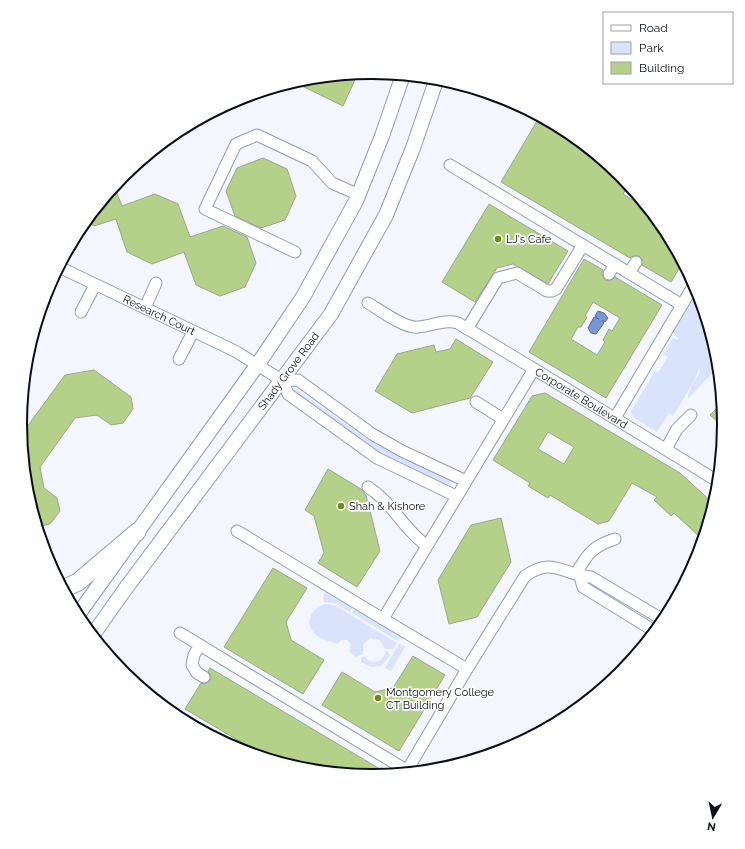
<svg xmlns="http://www.w3.org/2000/svg" width="745" height="849" viewBox="0 0 745 849" font-family="Raleway,sans-serif">
<style>
.green{fill:#d9e4fc}
.water{fill:#7996d4;stroke:#576d9c}
.building{fill:#b4d089;stroke:#9aa789;fill-rule:evenodd}
.lines{fill:none;stroke-linecap:round;stroke-linejoin:round}
.minor-casing{stroke:#8f9cb8;stroke-width:13}
.major-casing{stroke:#8f9cb8;stroke-width:16}
.highway-casing{stroke:#8f9cb8;stroke-width:19}
.minor{stroke:#fff;stroke-width:11}
.major{stroke:#fff;stroke-width:14}
.highway{stroke:#fff;stroke-width:17}
.poi-dot{fill:#698d15;stroke:#fff;stroke-width:1.5}
.labels{text-anchor:middle;stroke-width:3.5;stroke-linejoin:round;paint-order:stroke}
.poi-label{font-size:11px;fill:#090e18;stroke:#fff;text-anchor:start}
.street-label{font-size:11px;fill:#090e18;stroke:#fff}
.rim{fill:none;stroke:#090e18;stroke-width:2}
</style>
<rect width="100%" height="100%" fill="#f3f6fc"/>
<!-- green -->
<g class="green">
<path d="M699 291 718 356 719 366 688 399C687 387 701 378 700 366L695 380 673 416 669 413 657 432 633 417 631 411 655 371 658 373 668 357 663 354 673 338 679 340 673 332Z"/>
<path d="M294 388 370 441 449 478 451 480 450 483 447 485 440 482 377 452 293 391Z"/>
<path d="M326 590 353 607 350 612 334 603 324 602 323 596Z"/>
<path d="M328 604 336 606 397 643 393 649H385L380 640 370 638 363 645V654L355 657 349 651 351 644 347 640H341L338 644C330 641 321 640 315 634 303 622 313 605 328 604Z"/>
<path d="M355 608 401 636 398 641 352 613Z"/>
<path d="M399 644 405 647 391 671 385 668Z"/>
<path d="M385 651 389 652 390 656 381 666 371 667 361 662V658L364 656 369 661C377 663 385 660 385 651Z"/>
</g>
<!-- water -->
<path class="water" d="M598 311 604 313 608 318 605 322 602 320 604 323 596 334 591 333 588 328 594 317 599 319 595 316Z"/>
<!-- building -->
<g class="building">
<path d="M358 73 343 106 294 82 304 79Z"/>
<path d="M540 116 573 135 622 175 629 184 623 194 651 211 666 229 683 262 671 282 642 265V259L639 256H633L630 258 501 182Z"/>
<path d="M263 158 287 169 296 196 285 220 261 228 235 216 226 191 237 168Z"/>
<path d="M114 186 122 206 155 194 178 204 190 237 223 226 247 237 256 263 245 287 220 296 196 285 184 252 152 264 127 252 116 219 94 226 85 222Z"/>
<path d="M489 204 568 251 548 284 513 264 497 268 475 302 442 282Z"/>
<path d="M584 259 603 270 602 274 605 280 609 281 615 277 662 305 606 398 529 352ZM593 302 620 318 612 331 609 329 603 340 605 342 597 355 571 339 578 327H581L587 317 585 316Z"/>
<path d="M456 339 493 362 470 398 412 413 375 391 397 354 434 345 436 352 450 349Z"/>
<path d="M94 370 131 397 133 409 123 423 111 425 97 415 75 418 40 467 44 488 57 498 60 511 50 524 37 527 27 493 21 435 65 375Z"/>
<path d="M545 393 680 473 715 505 704 541 674 513 671 516 654 500 657 497 632 483 609 521 598 524 550 495 548 498 528 486 530 483 493 460 532 396ZM548 432 574 447 564 464 538 449Z"/>
<path d="M718 407 724 412 725 428 710 415Z"/>
<path d="M328 469 361 489 366 495 380 551 357 587 318 563 324 553 314 516 305 510Z"/>
<path d="M501 518 511 562 477 617 449 624 438 580 471 525Z"/>
<path d="M273 568 307 588 286 622 291 640 324 660 303 694 224 647Z"/>
<path d="M413 656 445 675 399 751 322 705 342 672 375 692 393 688Z"/>
<path d="M210 668 390 775 372 777 304 770 273 761 185 709 201 683 204 684 210 681 211 677 208 671Z"/>
</g>
<g class="lines">
<defs>
<g id="minor">
<path d="M450 165 682 305"/>
<path d="M295 252 205 209 236 144 257 135 312 161 332 183 359 195"/>
<path id="s1" d="M59 267 235 351 283 381 288 394 377 458 456 496"/>
<path d="M629 273 636 262"/>
<path d="M609 274 615 264"/>
<path d="M368 303C380 310 405 329 418 327 433 326 443 319 458 323L534 369"/>
<path d="M145 308 156 283"/>
<path d="M81 312 95 285"/>
<path d="M467 329 498 278 517 273 547 291H552L556 289 583 245"/>
<path d="M179 359 193 332"/>
<path d="M283 381 298 380 372 434 402 451 466 481"/>
<path d="M476 402 503 419"/>
<path d="M615 418 695 283"/>
<path d="M666 449 677 429 691 415"/>
<path d="M368 487C393 503 403 529 426 545"/>
<path id="s2" d="M237 531 383 619 534 369 719 482"/>
<path d="M576 574C587 554 593 546 615 539"/>
<path d="M580 576 583 587 656 632"/>
<path d="M383 619 467 669"/>
<path d="M180 633 411 773"/>
<path d="M200 645 194 655 192 665 197 673 204 677"/>
<path d="M405 774 467 669 525 576C553 556 563 575 591 577L665 621"/>
</g>
<g id="major">
<path d="M77 616 258 364 303 297 356 201 382 136 403 75"/>
<path id="s3" d="M92 636 126 588 331 314 386 215 413 148 437 78"/>
<path d="M618 677 629 665"/>
</g>
<path id="highway" d="M63 589 78 582 137 532"/>
</defs>
<!-- minor casing -->
<use href="#minor" class="minor-casing"/>
<!-- major casing -->
<use href="#major" class="major-casing"/>
<!-- highway casing -->
<use href="#highway" class="highway-casing"/>
<!-- minor -->
<use href="#minor" class="minor"/>
<!-- major -->
<use href="#major" class="major"/>
<!-- highway -->
<use href="#highway" class="highway"/>
</g>
<!-- markers -->
<g class="poi-dot">
<circle cx="498" cy="239" r="4"/>
<circle cx="341" cy="506" r="4"/>
<circle cx="378" cy="698" r="4"/>
</g>
<g class="labels">
<!-- poi labels -->
<g class="poi-label">
<text x="506" y="243">LJ's Cafe</text>
<text x="349" y="510">Shah &amp; Kishore</text>
<text x="386" y="696">Montgomery College<tspan x="386" dy="13">CT Building</tspan></text>
</g>
<!-- street labels -->
<g class="street-label">
<text dy="4" stroke="none"><textPath href="#s1" startOffset="111">Research Court</textPath></text>
<text dy="4" stroke="none"><textPath href="#s3" startOffset="330">Shady Grove Road</textPath></text>
<text dy="4" stroke="none"><textPath href="#s2" startOffset="518">Corporate Boulevard</textPath></text>
</g>
</g>
<!-- crop -->
<path d="M0 0H745V849H0ZM27 424a345 345 0 1 1 690 0a345 345 0 1 1-690 0Z" fill="#fff" fill-rule="evenodd"/>
<path class="rim" d="M27 424a345 345 0 1 1 690 0a345 345 0 1 1-690 0Z"/>
<!-- legend -->
<rect x="603" y="12" width="130" height="72" fill="#ffffff" stroke="#9d9fa3"/>
<rect x="611" y="25" width="20" height="6" fill="#ffffff" stroke="#9d9fa3"/>
<text x="639" y="32" font-size="12" fill="#090e18">Road</text>
<rect x="611" y="42" width="20" height="12" fill="#d9e4fc" stroke="#9d9fa3"/>
<text x="639" y="52" font-size="12" fill="#090e18">Park</text>
<rect x="611" y="62" width="20" height="12" fill="#b4d089" stroke="#9d9fa3"/>
<text x="639" y="72" font-size="12" fill="#090e18">Building</text>
<!-- north arrow -->
<g transform="translate(713 817) rotate(189)" stroke="#ffffff" stroke-width="3" paint-order="stroke">
<path d="M0-3L7 15L0 10L-7 15Z" fill="#090e18"/>
<text y="-6" font-size="11" font-weight="bold" text-anchor="middle" fill="#090e18">N</text>
</g>
</svg>
